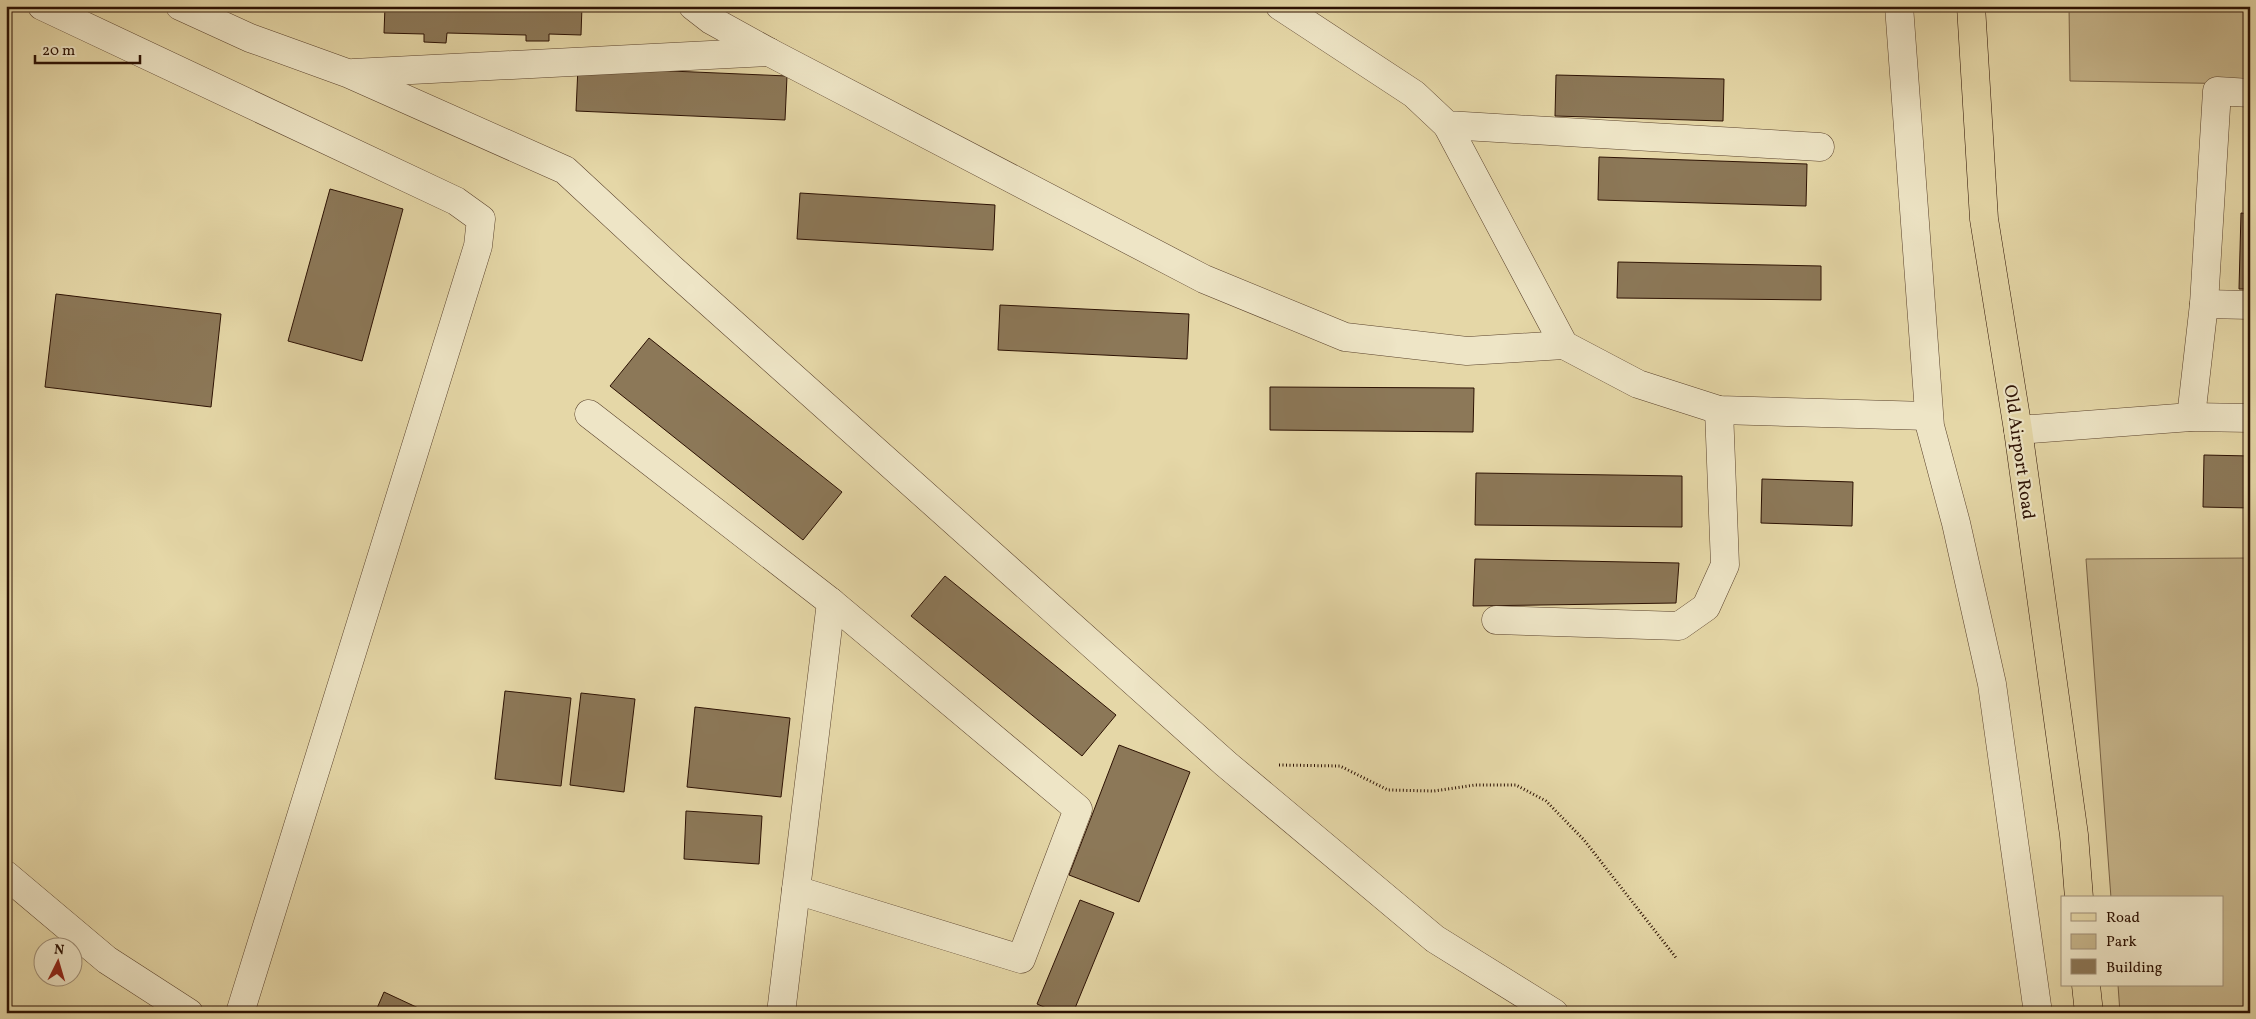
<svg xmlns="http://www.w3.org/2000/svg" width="2256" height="1019" viewBox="0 0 2256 1019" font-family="Vollkorn,serif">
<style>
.green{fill:#c6b58b;stroke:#796347}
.building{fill:#8c7858;stroke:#2c1103}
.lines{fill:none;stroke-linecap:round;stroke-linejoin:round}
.minor-casing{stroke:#5a422c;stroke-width:29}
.major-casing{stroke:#2c1103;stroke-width:29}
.path{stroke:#2c1103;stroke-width:3;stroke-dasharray:1 2.5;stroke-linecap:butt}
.minor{stroke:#eee5c6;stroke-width:28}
.major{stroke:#e5d7a7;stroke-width:28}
.labels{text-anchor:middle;stroke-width:4.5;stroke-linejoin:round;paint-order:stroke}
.street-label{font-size:18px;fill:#2c1103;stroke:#eee5c6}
</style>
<rect width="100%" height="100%" fill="#e5d7a7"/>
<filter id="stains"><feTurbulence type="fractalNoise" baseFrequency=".004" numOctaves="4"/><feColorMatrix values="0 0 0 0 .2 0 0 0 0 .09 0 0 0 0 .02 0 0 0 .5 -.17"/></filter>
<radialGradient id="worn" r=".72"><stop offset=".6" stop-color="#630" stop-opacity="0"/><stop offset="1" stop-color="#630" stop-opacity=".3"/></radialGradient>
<!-- green -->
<g class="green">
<path d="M2069 6H2250V84L2070 81Z"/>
<path d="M2250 558V1013H2120L2118 985H2222V898H2111L2086 559Z"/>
</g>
<!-- building -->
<g class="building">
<path d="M385 6H582L581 35 549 34V41H526V35L447 33 446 43 424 42V34L384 33Z"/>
<path d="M578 67 787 76 785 120 576 111Z"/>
<path d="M1556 75 1724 79 1723 121 1555 116Z"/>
<path d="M1599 157 1807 164 1806 206 1598 200Z"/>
<path d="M330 189 403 209 362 361 288 341Z"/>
<path d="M800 193 995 205 993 250 797 239Z"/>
<path d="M2241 213 2250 214V289H2239Z"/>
<path d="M1618 262 1821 266V300L1617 298Z"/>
<path d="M56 294 221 314 211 407 45 387Z"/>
<path d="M1000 305 1189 314 1187 359 998 350Z"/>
<path d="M649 338 842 492 803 540 610 386Z"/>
<path d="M1270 387 1474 388 1473 432 1270 430Z"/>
<path d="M2204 455 2250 456V508L2203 507Z"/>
<path d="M1476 473 1682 476V527L1475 525Z"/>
<path d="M1762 479 1853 482 1852 526 1761 523Z"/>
<path d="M1475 559 1679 563 1676 603 1473 606Z"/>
<path d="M945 576 1116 715 1082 756 911 616Z"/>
<path d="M505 691 571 698 561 786 495 779Z"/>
<path d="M581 693 635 699 624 792 570 785Z"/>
<path d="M695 707 790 718 781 797 687 787Z"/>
<path d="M1119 745 1190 772 1139 902 1069 875Z"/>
<path d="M686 811 762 816 759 864 684 859Z"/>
<path d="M1080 900 1114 913 1073 1013H1058L1037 1004Z"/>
<path d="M384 992 427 1012 426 1013H375Z"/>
</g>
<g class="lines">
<defs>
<g id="minor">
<path d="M42 6 456 201 481 219 478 246 240 1013"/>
<path d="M180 6 250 38 347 73 565 170 673 270 1226 764 1435 939 1554 1013"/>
<path d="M693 6 711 20 769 52 1204 279 1345 337 1467 351 1564 345"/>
<path d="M1280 6 1414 94 1447 125 1820 147"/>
<path d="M1899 6 1930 426 1956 523 1992 684 2038 1013"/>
<path d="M353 73 769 52"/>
<path d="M1447 125 1564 345 1638 384 1719 410 1928 416"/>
<path d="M2204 304 2250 305"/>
<path d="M589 414 831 602 781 1013"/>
<path d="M2191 417 2204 304 2217 91 2250 93"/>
<path d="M2018 430 2191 417 2250 418"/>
<path d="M1496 620 1679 626 1706 607 1725 565 1719 410"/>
<path d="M6 875 107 960 189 1013"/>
<path d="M796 890 1021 959 1078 809 831 602"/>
</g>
<g id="major">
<path d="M1971 6 1984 219 2018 430 2074 835 2079 898"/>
<path d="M2086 985 2089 1013"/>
</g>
</defs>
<!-- minor casing -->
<use href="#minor" class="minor-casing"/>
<!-- major casing -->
<use href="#major" class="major-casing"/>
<!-- path -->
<path class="path" d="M1279 765 1340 766 1388 790 1434 791 1475 785H1516L1546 801 1584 840 1677 959"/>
<!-- minor -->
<use href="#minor" class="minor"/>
<!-- major -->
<use href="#major" class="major"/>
</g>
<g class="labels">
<!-- street labels -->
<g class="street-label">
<text transform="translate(2020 452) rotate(82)" y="6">Old Airport Road</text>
</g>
</g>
<!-- margin -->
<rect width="2256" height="1019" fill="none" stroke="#e5d7a7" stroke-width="25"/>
<rect x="8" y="8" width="2241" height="1004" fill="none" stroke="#2c1103" stroke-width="2.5"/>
<rect x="12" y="12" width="2231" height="994" fill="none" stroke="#2c1103"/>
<!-- legend -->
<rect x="2061" y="896" width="162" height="90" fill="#eee5c6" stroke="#a09078"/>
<rect x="2071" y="913" width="25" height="8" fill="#e5d7a7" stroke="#a09078"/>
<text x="2106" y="922" font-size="15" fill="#2c1103">Road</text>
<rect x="2071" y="934" width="25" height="15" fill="#c6b58b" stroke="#a09078"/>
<text x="2106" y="946" font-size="15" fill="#2c1103">Park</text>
<rect x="2071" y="959" width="25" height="15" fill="#8c7858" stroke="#a09078"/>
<text x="2106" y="972" font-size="15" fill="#2c1103">Building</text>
<!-- north arrow -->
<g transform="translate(58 962) rotate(5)"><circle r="24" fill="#eee5c6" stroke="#a09078"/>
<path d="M0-4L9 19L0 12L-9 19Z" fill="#8f2418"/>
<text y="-8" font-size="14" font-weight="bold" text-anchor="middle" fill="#2c1103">N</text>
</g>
<!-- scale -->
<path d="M35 55v8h105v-8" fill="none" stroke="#2c1103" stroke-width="2.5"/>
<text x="42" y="55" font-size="15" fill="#2c1103" stroke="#eee5c6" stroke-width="4" paint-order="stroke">20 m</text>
<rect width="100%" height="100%" filter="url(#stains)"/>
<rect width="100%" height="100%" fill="url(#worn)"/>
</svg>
